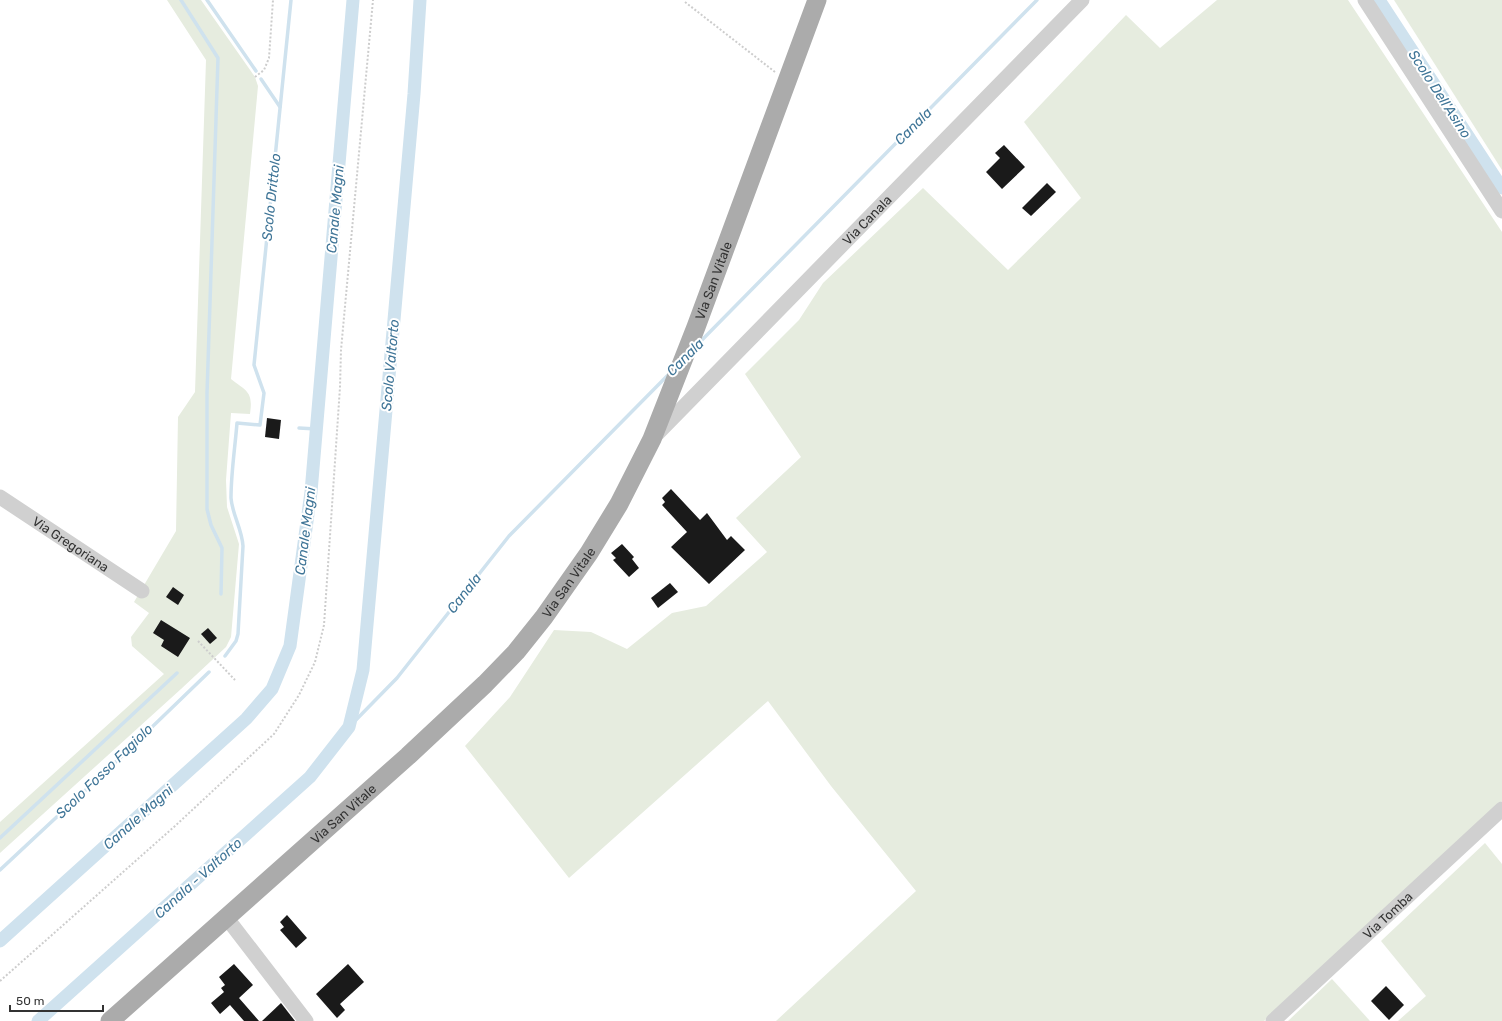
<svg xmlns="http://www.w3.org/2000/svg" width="1502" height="1021" viewBox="0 0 1502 1021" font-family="Rubik,sans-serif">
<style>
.green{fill:#e6ecdf}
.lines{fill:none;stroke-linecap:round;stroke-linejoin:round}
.stream{stroke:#cfe2ee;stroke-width:3.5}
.canal{stroke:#cfe2ee;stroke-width:13}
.building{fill:#1a1a1a}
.path{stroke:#cdcdcd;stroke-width:2;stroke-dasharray:2 2;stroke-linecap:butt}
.minor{stroke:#d0d0d0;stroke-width:15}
.major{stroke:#ababab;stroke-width:19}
.labels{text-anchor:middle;stroke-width:4;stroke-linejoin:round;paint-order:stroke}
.street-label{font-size:13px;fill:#333;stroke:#fff}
.water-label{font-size:14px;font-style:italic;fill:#3f7597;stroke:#fff}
</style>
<rect width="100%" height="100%" fill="#fff"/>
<!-- green -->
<g class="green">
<path d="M167 0H201L255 77 258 86 231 379C248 392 253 392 250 414L231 413 226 480 227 507 239 544 231 637 226 647 181 689 0 853V822L164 674 132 646 131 637 149 613 134 602 176 531 178 417 195 392 206 60Z"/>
<path d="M1217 0H1348L1502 232V801L1264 1021H776L916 891 831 786 768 701 569 878 465 746 510 697 554 630 591 632 627 649 672 613 706 606 767 552 736 518 801 457 745 374 799 320 823 283 923 188 1008 270 1081 198 1024 122 1126 15 1160 48Z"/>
<path d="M1394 0H1502V170Z"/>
<path d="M1485 843 1502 864V1021H1398L1426 996 1381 941Z"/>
<path d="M1332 979 1370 1021H1288Z"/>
</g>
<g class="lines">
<!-- stream -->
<g class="stream">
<path d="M181 0 218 58 207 394V509L211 525 222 548 221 594"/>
<path d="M207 0 256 71"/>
<path d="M261 79 280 107"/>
<path d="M698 344 1037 0"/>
<path d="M299 428 316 429"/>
<path d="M225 656 236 641 238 634 243 546C242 529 232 514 231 498 231 473 235 448 237 423L260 425 264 393 254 365 291 0"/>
<path d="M349 727 397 678 509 536 670 373"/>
<path d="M0 838 177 673"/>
<path d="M0 870 122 756 209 672"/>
</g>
<!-- canal -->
<g class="canal">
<path d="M1379 0 1502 188"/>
<path d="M0 941 246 719 272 689 290 646 311 492 353 0"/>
<path d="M38 1021 310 777 349 727 363 670 414 94 420 0"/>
</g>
</g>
<!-- building -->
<g class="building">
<path d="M1004 145 1025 167 1002 189 986 172 1000 158 995 153Z"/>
<path d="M1047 183 1056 192 1031 216 1022 208Z"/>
<path d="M267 418 281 420 279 439 265 437Z"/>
<path d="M671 489 700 520 707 513 727 540 731 536 745 550 709 584 671 547 687 532 662 505 665 502 662 498Z"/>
<path d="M622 544 634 557 632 559 639 568 629 577 613 560 616 558 611 553Z"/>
<path d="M670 583 678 592 658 608 651 598Z"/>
<path d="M173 587 184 595 178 605 166 597Z"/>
<path d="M161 620 190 638 178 657 161 646 164 640 153 633Z"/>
<path d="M208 628 217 638 210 644 201 634Z"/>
<path d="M287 915 307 938 296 948 280 930 284 927 280 922Z"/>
<path d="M234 964 253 985 239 998 259 1021H244L230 1005 220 1014 211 1003 224 992 221 988 225 985 219 977Z"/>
<path d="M348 964 364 982 340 1004 345 1010 337 1018 316 994Z"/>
<path d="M1386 986 1404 1005 1389 1020 1371 1001Z"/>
<path d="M281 1003 295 1021H262Z"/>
</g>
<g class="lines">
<!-- path -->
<g class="path">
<path d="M685 2 775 72"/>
<path d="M255 77 264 70 269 58 273 0"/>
<path d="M198 641 235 680"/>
<path d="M0 981 175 826 274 734 299 695 315 662 324 625 340 387 341 350 373 0"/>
</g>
<!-- minor -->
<g class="minor">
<path d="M1365 0 1502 211"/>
<path id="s1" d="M654 437 1082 0"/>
<path id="s2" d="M0 497 142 591"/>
<path d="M226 917 306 1021"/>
<path id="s3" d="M1273 1021 1502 809"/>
</g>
<!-- major -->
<path class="major" id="s4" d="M110 1021 408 756 485 684 516 652 544 617 589 553 619 504 652 439 696 327 817 0"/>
</g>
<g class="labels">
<!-- street labels -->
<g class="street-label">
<text dy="5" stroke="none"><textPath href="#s1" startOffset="304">Via Canala</textPath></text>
<text dy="5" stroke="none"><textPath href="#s4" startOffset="972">Via San Vitale</textPath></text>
<text dy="5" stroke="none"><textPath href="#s2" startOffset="85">Via Gregoriana</textPath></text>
<text dy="5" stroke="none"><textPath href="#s4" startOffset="636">Via San Vitale</textPath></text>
<text dy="5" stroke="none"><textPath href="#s4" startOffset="312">Via San Vitale</textPath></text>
<text dy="5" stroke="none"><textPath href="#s3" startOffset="156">Via Tomba</textPath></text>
</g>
<!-- water labels -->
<g class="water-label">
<text transform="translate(1440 94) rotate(57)" y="5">Scolo Dell'Asino</text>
<text transform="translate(913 126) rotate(-45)" y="5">Canala</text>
<text transform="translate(271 197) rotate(-84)" y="5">Scolo Drittolo</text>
<text transform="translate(335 209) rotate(-85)" y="5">Canale Magni</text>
<text transform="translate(685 357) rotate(-45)" y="5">Canala</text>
<text transform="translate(390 365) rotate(-85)" y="5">Scolo Valtorto</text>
<text transform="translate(305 531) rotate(-83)" y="5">Canale Magni</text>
<text transform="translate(464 593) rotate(-52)" y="5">Canala</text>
<text transform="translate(104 771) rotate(-44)" y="5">Scolo Fosso Fagiolo</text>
<text transform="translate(138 817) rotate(-42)" y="5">Canale Magni</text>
<text transform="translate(198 878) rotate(-42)" y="5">Canala - Valtorto</text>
</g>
</g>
<!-- scale -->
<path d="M10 1005v6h93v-6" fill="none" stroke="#333333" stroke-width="2"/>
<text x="16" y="1005" font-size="12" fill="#333333" stroke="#ffffff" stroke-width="3" paint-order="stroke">50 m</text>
</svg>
